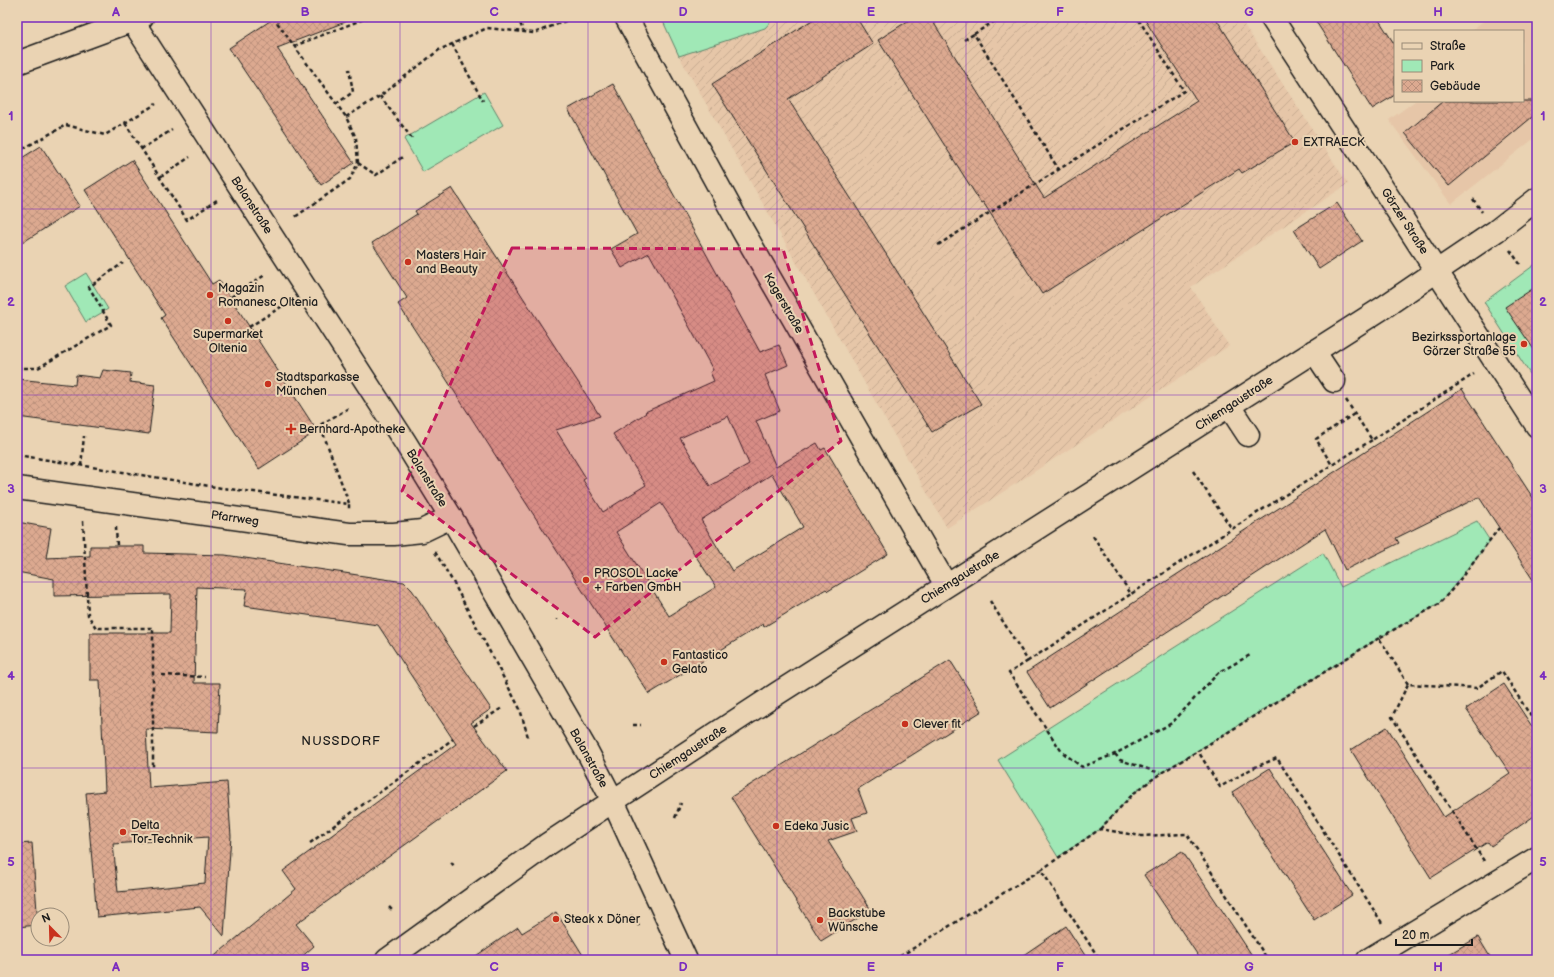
<svg xmlns="http://www.w3.org/2000/svg" width="1554" height="977" viewBox="0 0 1554 977" font-family="'Balsamiq Sans',sans-serif">
<style>
.built{fill:#e6c6a8}
.industrial{fill:url(#industrial-furrows)}
.green{fill:#a0e8b6;stroke:#5e8269}
.building{fill:url(#building-cross-hatch);stroke:#1c1c1c;fill-rule:evenodd}
.lines{fill:none;stroke-linecap:round;stroke-linejoin:round}
.minor-casing{stroke:#1c1c1c;stroke-width:25}
.major-casing{stroke:#1c1c1c;stroke-width:25}
.path{stroke:#1c1c1c;stroke-width:2.5;stroke-dasharray:4 3;stroke-linecap:butt}
.minor{stroke:#ead3b3;stroke-width:22}
.major{stroke:#ead3b3;stroke-width:22}
.marked{fill:#c2185b;fill-opacity:0.2;stroke:#c2185b;stroke-width:3;stroke-dasharray:8 5;stroke-linejoin:round}
.grid{fill:none;stroke:#7b2cbf;stroke-width:1;stroke-opacity:0.55}
.poi-dot{fill:#c8321e;stroke:#ead3b3;stroke-width:1.5}
.labels{text-anchor:middle;stroke-width:4;stroke-linejoin:round;paint-order:stroke}
.poi-label{font-size:12px;fill:#1c1c1c;stroke:#ead3b3;text-anchor:start}
.street-label{font-size:12px;fill:#1c1c1c;stroke:#ead3b3}
.neighbourhood-label{font-size:13px;letter-spacing:1px;fill:#1c1c1c;stroke:#ead3b3}
.neatline{fill:none;stroke:#7b2cbf;stroke-width:1.5}
.grid-label{font-size:13px;text-anchor:middle;font-weight:bold;fill:#7b2cbf}
</style>
<defs>
<pattern id="industrial-furrows" width="10" height="10" patternUnits="userSpaceOnUse"><rect width="10" height="10" fill="#e6c6a8"/><path d="M-1 1l2-2M0 10L10 0M9 11l2-2" fill="none" stroke="#c5aa90"/></pattern>
<pattern id="building-cross-hatch" width="8" height="8" patternUnits="userSpaceOnUse"><rect width="8" height="8" fill="#dca990"/><path d="M0 0l8 8M0 8l8-8" fill="none" stroke="#bc917c"/></pattern>
</defs>
<rect width="100%" height="100%" fill="#ead3b3"/>
<filter id="ink" filterUnits="userSpaceOnUse"><feTurbulence type="fractalNoise" baseFrequency=".025" numOctaves="2"/><feDisplacementMap in="SourceGraphic" scale="8" xChannelSelector="R" yChannelSelector="G"/><feConvolveMatrix kernelMatrix="1 2 1 2 8 2 1 2 1" color-interpolation-filters="sRGB"/></filter>
<g filter="url(#ink)">
<!-- built -->
<path class="built" d="M1488 17H1537V136L1451 204 1389 120 1415 101H1523V31H1471Z"/>
<!-- industrial -->
<path class="industrial" d="M775 17H1239L1348 184 1191 287 1229 346 947 528 679 56 765 28Z"/>
<!-- green -->
<g class="green">
<path d="M661 17H775L765 28 679 56Z"/>
<path d="M484 92 503 125 423 172 404 139Z"/>
<path d="M1537 263V385L1484 302Z"/>
<path d="M86 273 108 309 86 322 65 286Z"/>
<path d="M1477 521 1490 541 1439 604 1379 638 1161 773 1134 793 1100 829 1058 857 998 760 1323 553 1341 587Z"/>
</g>
<!-- building -->
<g class="building">
<path d="M276 17H353V19L277 48 354 163 321 185 229 48Z"/>
<path d="M817 17H856L873 44 788 99 981 404 932 432 712 84Z"/>
<path d="M914 17H930L1044 198 1197 101 1143 17H1215L1295 142 1242 173 1239 169 1042 294 983 202 981 203 878 40Z"/>
<path d="M1313 17H1377L1395 45V95L1372 109Z"/>
<path d="M613 84 760 352 779 345 788 365 765 375 780 411 756 421 776 467 817 443 821 450 825 448 888 554 828 591 826 589 764 627 763 624 649 694 398 304 407 298 372 243 417 214 415 211 452 188 600 416 556 430 586 478 583 480 603 512 646 485 613 434 646 413 645 412 714 381 710 372 713 370 649 253 622 268 611 249 637 234 568 109ZM728 416 749 464 710 486 680 438ZM772 474 803 527 732 571 701 520ZM661 503 716 587 669 616 616 532Z"/>
<path d="M1443 101H1537V113L1449 186 1405 133Z"/>
<path d="M41 146 80 206 17 246V161Z"/>
<path d="M132 160 212 284 219 280 317 431 259 469 161 318 165 315 85 190Z"/>
<path d="M1337 203 1362 241 1319 269 1294 230Z"/>
<path d="M1537 286V354L1505 307Z"/>
<path d="M103 370 131 373 130 382 155 385 149 434 17 417V379L75 385 76 375 100 378Z"/>
<path d="M1462 389 1537 504V586L1479 497 1396 538 1399 543 1345 570 1325 529 1050 708 1027 672Z"/>
<path d="M17 522 51 528 46 558 90 556V546H144V553L225 555 404 582 412 590 491 709 471 723 507 771 296 924 314 946 298 960H210L296 889 283 871 456 744 378 625 244 606 247 589 197 587 194 683H220L218 732 146 729 149 788 227 782 231 836 224 936 200 907 97 917 86 793 105 791 100 680H90V633H170L171 594 54 596V579L17 572ZM208 837 205 883 118 892 113 844Z"/>
<path d="M950 660 982 711 858 789 867 813 852 818 857 831 828 841 871 910 821 941 731 797Z"/>
<path d="M1504 684 1537 734V814L1491 846 1488 842 1431 878 1351 750 1387 727 1444 817 1510 773 1466 709Z"/>
<path d="M1270 768 1352 895 1314 920 1232 792Z"/>
<path d="M32 843 38 925 17 927V844Z"/>
<path d="M1182 851 1238 934 1255 960H1201L1144 875Z"/>
<path d="M556 912 586 960H470L518 927 522 933Z"/>
<path d="M1066 926 1088 960H1016Z"/>
<path d="M1478 937 1492 960H1439Z"/>
</g>
<g class="lines">
<defs>
<g id="minor">
<path d="M130 17 405 442 451 517 588 753 613 801 686 960"/>
<path d="M626 17 743 231 946 585"/>
<path d="M1271 17C1360 153 1449 290 1537 426"/>
<path d="M17 63 142 17"/>
<path d="M1314 351 1334 381"/>
<path d="M1229 406 1248 435"/>
<path d="M17 488 349 534H394L422 531 451 517"/>
<path d="M1368 960 1537 858"/>
</g>
<path id="major" d="M387 960 548 844 613 801 778 693 1381 309 1496 231 1537 199"/>
</defs>
<!-- minor casing -->
<use href="#minor" class="minor-casing"/>
<!-- major casing -->
<use href="#major" class="major-casing"/>
<!-- path -->
<g class="path">
<path d="M273 17 346 117 356 138 358 163 350 179 295 217"/>
<path d="M518 17 523 31"/>
<path d="M1001 17 974 34 1059 170"/>
<path d="M964 40 974 34"/>
<path d="M452 44 483 101"/>
<path d="M294 46 369 17"/>
<path d="M380 96 413 140"/>
<path d="M336 104 353 92 349 69"/>
<path d="M346 117 380 96 439 50 487 28 534 33 576 17"/>
<path d="M125 123 187 220 217 200"/>
<path d="M141 149 172 130"/>
<path d="M17 152 66 125 105 135 156 104"/>
<path d="M358 163 376 175 404 156"/>
<path d="M160 177 190 157"/>
<path d="M1473 199 1482 212"/>
<path d="M938 245 1184 91 1137 17"/>
<path d="M1510 250 1520 264"/>
<path d="M231 297 265 275"/>
<path d="M249 327 284 305"/>
<path d="M17 368H38L111 325 89 287 123 263"/>
<path d="M1346 400 1372 440 1474 374"/>
<path d="M1354 414 1316 439 1332 465 1372 440"/>
<path d="M17 455 222 488 349 504V510"/>
<path d="M81 466 84 436"/>
<path d="M1193 471 1232 529 1332 465"/>
<path d="M349 503 320 425 349 408"/>
<path d="M1536 503 1537 502"/>
<path d="M83 521 88 615 96 628H153V768"/>
<path d="M116 527 117 546"/>
<path d="M1093 536 1131 594 1232 529"/>
<path d="M435 552 453 582 520 709 528 737"/>
<path d="M990 601 1028 661 1131 594"/>
<path d="M557 620V619"/>
<path d="M1379 638 1198 751 1220 787 1251 769 1277 758 1382 923"/>
<path d="M1028 661 1009 673 1062 752 1082 767 1115 754 1172 723 1218 673 1250 655"/>
<path d="M162 675 205 677"/>
<path d="M1408 684 1379 638 1439 604 1455 586 1499 528"/>
<path d="M633 725H641"/>
<path d="M474 726 502 708"/>
<path d="M1115 754 1120 760 1160 773"/>
<path d="M675 818 681 803"/>
<path d="M1100 829 1134 793 1161 773 1198 751"/>
<path d="M310 843 453 739"/>
<path d="M1484 861 1392 717 1408 684 1477 688 1502 671 1537 726"/>
<path d="M451 862 454 866"/>
<path d="M1041 870 1100 829 1141 836 1187 834 1268 960"/>
<path d="M389 907 393 911"/>
<path d="M617 924 634 915 639 926"/>
<path d="M894 960 1041 870 1100 960"/>
</g>
<!-- minor -->
<use href="#minor" class="minor"/>
<!-- major -->
<use href="#major" class="major"/>
</g>
</g>
<!-- marked area -->
<path class="marked" d="M512 248 783 249 841 441 595 637 402 491Z"/>
<!-- grid -->
<path class="grid" d="M211 17V960M400 17V960M588 17V960M777 17V960M966 17V960M1154 17V960M1343 17V960M17 209H1537M17 395H1537M17 582H1537M17 768H1537"/>
<!-- markers -->
<g class="poi-dot">
<circle cx="1295" cy="142" r="4"/>
<circle cx="408" cy="262" r="4"/>
<circle cx="210" cy="295" r="4"/>
<circle cx="228" cy="321" r="4"/>
<circle cx="1524" cy="344" r="4"/>
<circle cx="268" cy="384" r="4"/>
<path d="M289 423h4v4h4v4h-4v4h-4v-4h-4v-4h4z"/>
<circle cx="586" cy="580" r="4"/>
<circle cx="664" cy="662" r="4"/>
<circle cx="905" cy="724" r="4"/>
<circle cx="776" cy="826" r="4"/>
<circle cx="123" cy="832" r="4"/>
<circle cx="556" cy="919" r="4"/>
<circle cx="820" cy="920" r="4"/>
</g>
<g class="labels">
<!-- poi labels -->
<g class="poi-label">
<text x="1303" y="146">EXTRAECK</text>
<text x="416" y="259">Masters Hair<tspan x="416" dy="14">and Beauty</tspan></text>
<text x="218" y="292">Magazin<tspan x="218" dy="14">Romanesc Oltenia</tspan></text>
<text x="228" y="338" text-anchor="middle">Supermarket<tspan x="228" dy="14">Oltenia</tspan></text>
<text x="1516" y="341" text-anchor="end">Bezirkssportanlage<tspan x="1516" dy="14">Görzer Straße 55</tspan></text>
<text x="276" y="381">Stadtsparkasse<tspan x="276" dy="14">München</tspan></text>
<text x="299" y="433">Bernhard-Apotheke</text>
<text x="594" y="577">PROSOL Lacke<tspan x="594" dy="14">+ Farben GmbH</tspan></text>
<text x="672" y="659">Fantastico<tspan x="672" dy="14">Gelato</tspan></text>
<text x="913" y="728">Clever fit</text>
<text x="131" y="829">Delta<tspan x="131" dy="14">Tor-Technik</tspan></text>
<text x="784" y="830">Edeka Jusic</text>
<text x="828" y="917">Backstube<tspan x="828" dy="14">Wünsche</tspan></text>
<text x="564" y="923">Steak x Döner</text>
</g>
<!-- street labels -->
<g class="street-label">
<text transform="translate(252 205) rotate(57)" y="4">Balanstraße</text>
<text transform="translate(1405 221) rotate(57)" y="4">Görzer Straße</text>
<text transform="translate(784 303) rotate(60)" y="4">Kagerstraße</text>
<text transform="translate(1234 403) rotate(-33)" y="4">Chiemgaustraße</text>
<text transform="translate(427 478) rotate(58)" y="4">Balanstraße</text>
<text transform="translate(235 518) rotate(8)" y="4">Pfarrweg</text>
<text transform="translate(960 577) rotate(-32)" y="4">Chiemgaustraße</text>
<text transform="translate(688 752) rotate(-33)" y="4">Chiemgaustraße</text>
<text transform="translate(589 758) rotate(61)" y="4">Balanstraße</text>
</g>
<!-- neighbourhood labels -->
<g class="neighbourhood-label">
<text x="341" y="745">NUSSDORF</text>
</g>
</g>
<!-- margin -->
<rect width="1554" height="977" fill="none" stroke="#ead3b3" stroke-width="44"/>
<!-- legend -->
<rect x="1394" y="30" width="130" height="72" fill="#ead3b3" stroke="#988a77"/>
<rect x="1402" y="43" width="20" height="6" fill="#ead3b3" stroke="#988a77"/>
<text x="1430" y="50" font-size="12" fill="#1c1c1c">Straße</text>
<rect x="1402" y="60" width="20" height="12" fill="#a0e8b6" stroke="#988a77"/>
<text x="1430" y="70" font-size="12" fill="#1c1c1c">Park</text>
<rect x="1402" y="80" width="20" height="12" fill="url(#building-cross-hatch)" stroke="#988a77"/>
<text x="1430" y="90" font-size="12" fill="#1c1c1c">Gebäude</text>
<!-- north arrow -->
<g transform="translate(50 927) rotate(337)"><circle r="19" fill="#ead3b3" stroke="#988a77"/>
<path d="M0-3L7 15L0 10L-7 15Z" fill="#c8321e"/>
<text y="-6" font-size="11" font-weight="bold" text-anchor="middle" fill="#1c1c1c">N</text>
</g>
<!-- scale -->
<path d="M1396 939v6h76v-6" fill="none" stroke="#1c1c1c" stroke-width="2"/>
<text x="1402" y="939" font-size="12" fill="#1c1c1c" stroke="#ead3b3" stroke-width="3" paint-order="stroke">20 m</text>
<rect x="22" y="22" width="1510" height="933" class="neatline"/>
<g class="grid-label">
<text x="116" y="16">A</text>
<text x="305" y="16">B</text>
<text x="494" y="16">C</text>
<text x="683" y="16">D</text>
<text x="871" y="16">E</text>
<text x="1060" y="16">F</text>
<text x="1249" y="16">G</text>
<text x="1438" y="16">H</text>
<text x="11" y="120">1</text>
<text x="1543" y="120">1</text>
<text x="11" y="306">2</text>
<text x="1543" y="306">2</text>
<text x="11" y="493">3</text>
<text x="1543" y="493">3</text>
<text x="11" y="680">4</text>
<text x="1543" y="680">4</text>
<text x="11" y="866">5</text>
<text x="1543" y="866">5</text>
<text x="116" y="971">A</text>
<text x="305" y="971">B</text>
<text x="494" y="971">C</text>
<text x="683" y="971">D</text>
<text x="871" y="971">E</text>
<text x="1060" y="971">F</text>
<text x="1249" y="971">G</text>
<text x="1438" y="971">H</text>
</g>
</svg>
